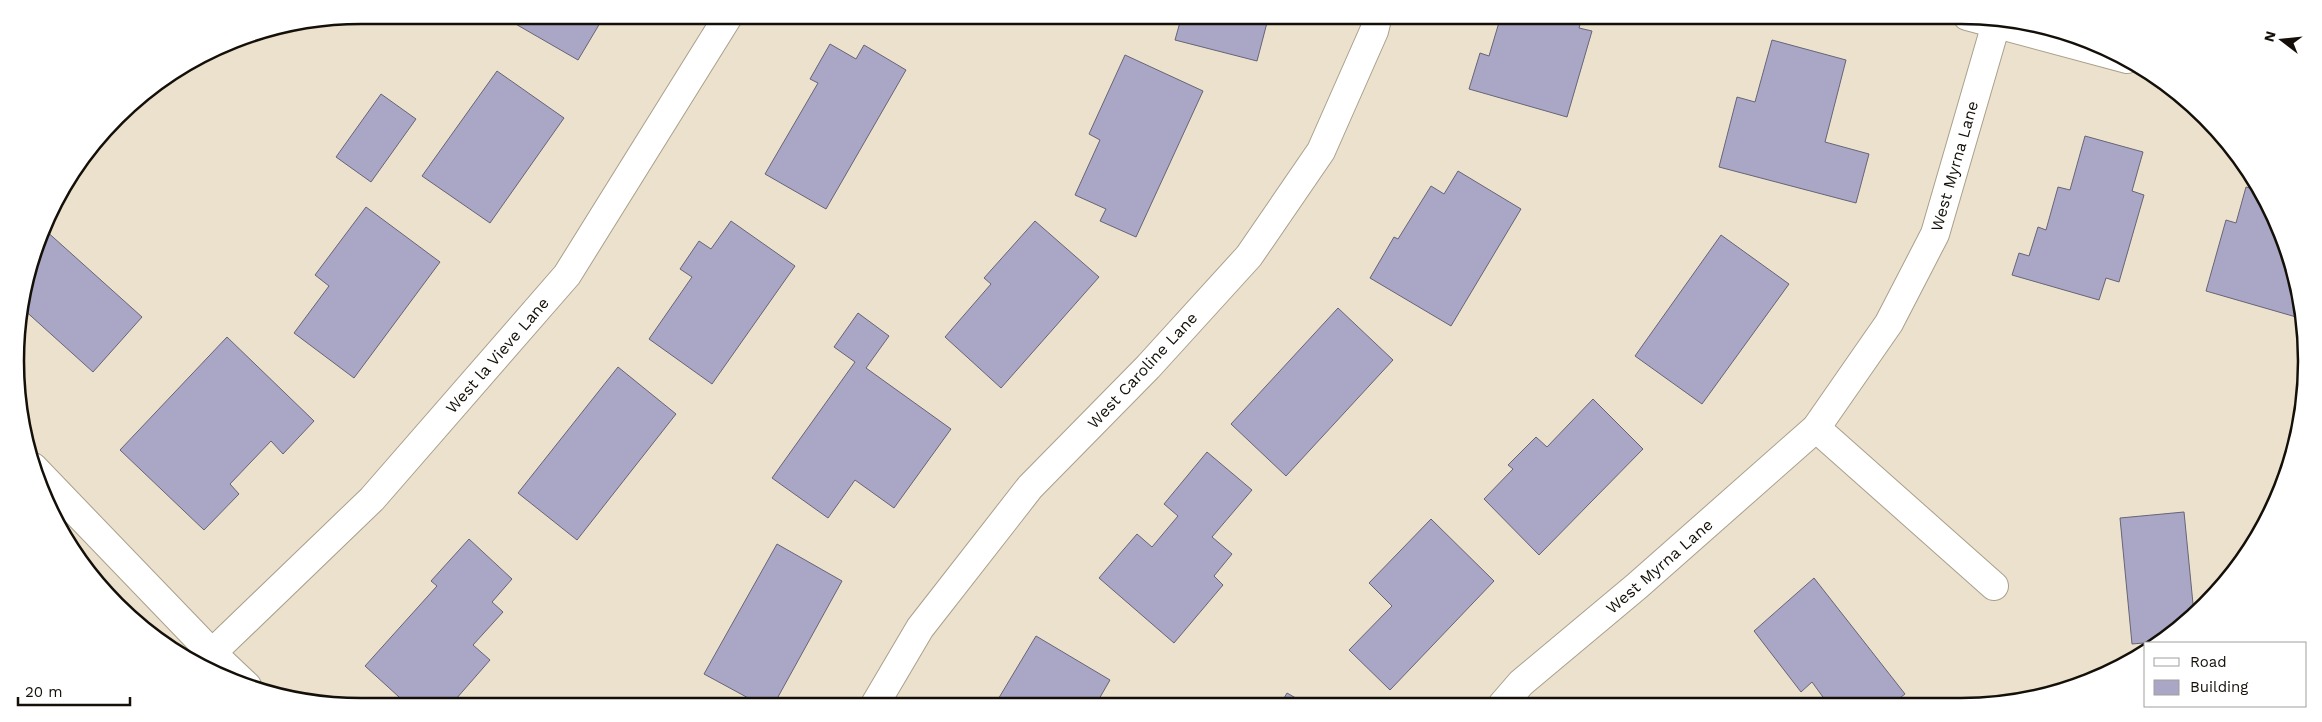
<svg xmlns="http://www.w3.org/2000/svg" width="2322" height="722" viewBox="0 0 2322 722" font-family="'Work Sans',sans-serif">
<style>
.building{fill:#aaa6c5;stroke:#666477}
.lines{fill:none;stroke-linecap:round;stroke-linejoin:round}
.minor-casing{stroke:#a9a08c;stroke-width:30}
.minor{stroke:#fff;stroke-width:28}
.labels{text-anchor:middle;stroke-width:4;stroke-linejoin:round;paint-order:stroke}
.street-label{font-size:16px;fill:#141009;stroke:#fff}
.rim{fill:none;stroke:#141009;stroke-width:2.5}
</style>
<rect width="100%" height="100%" fill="#ebe1cc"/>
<!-- building -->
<g class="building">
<path d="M500 15H598L603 18 578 60Z"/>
<path d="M1182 15H1269L1257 61 1175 40Z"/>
<path d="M1485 15H1583L1579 28 1592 31 1567 117 1469 89 1480 53 1489 56 1500 19Z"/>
<path d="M1772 40 1846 60 1825 142 1869 154 1856 203 1719 167 1737 97 1755 102Z"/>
<path d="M830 44 856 59 864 45 906 70 826 209 765 174 818 83 810 79Z"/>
<path d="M1125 55 1203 91 1136 237 1100 221 1106 209 1075 195 1100 140 1089 134Z"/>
<path d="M497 71 564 118 490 223 422 176Z"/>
<path d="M381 94 416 119 371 182 336 157Z"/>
<path d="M2085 136 2143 152 2132 191 2144 195 2119 282 2106 278 2099 300 2012 275 2019 253 2029 256 2038 227 2046 230 2058 187 2070 190Z"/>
<path d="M1458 171 1521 209 1451 326 1370 278 1394 237 1398 239 1431 186 1444 194Z"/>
<path d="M2246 187 2261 191 2281 229 2300 294 2303 319 2206 291 2226 220 2236 223Z"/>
<path d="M366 207 440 262 354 378 294 333 329 286 315 275Z"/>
<path d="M731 221 795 266 712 384 649 339 692 277 680 269 699 241 711 249Z"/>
<path d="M1035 221 1099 277 1001 388 945 337 991 284 984 278Z"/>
<path d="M44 229 142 317 93 372 21 307Z"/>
<path d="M1721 235 1789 284 1702 404 1635 356Z"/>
<path d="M1338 308 1393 360 1286 476 1231 424Z"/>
<path d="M858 313 889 336 866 368 951 429 894 508 855 480 828 518 772 478 855 362 834 347Z"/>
<path d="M227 337 314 421 283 454 271 441 230 484 239 494 204 530 120 450Z"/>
<path d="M618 367 676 414 577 540 518 493Z"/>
<path d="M1593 399 1643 449 1539 555 1484 499 1513 469 1508 465 1536 437 1547 447Z"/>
<path d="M1207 452 1252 490 1212 537 1232 554 1214 576 1223 585 1174 643 1099 578 1137 534 1152 547 1178 516 1164 504Z"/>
<path d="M2184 512 2194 614 2155 642 2132 644 2120 518Z"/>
<path d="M1431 519 1494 581 1390 690 1349 650 1392 606 1369 583Z"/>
<path d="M469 539 512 579 492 602 503 612 473 645 490 660 449 707H410L365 666 437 586 431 581Z"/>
<path d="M777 544 842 581 773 706H763L704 674Z"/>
<path d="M1814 578 1905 694 1892 704H1828L1812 682 1801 692 1754 631Z"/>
<path d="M1036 636 1110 680 1095 706H994Z"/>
<path d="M1287 693 1308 705H1280Z"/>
</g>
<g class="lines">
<defs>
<g id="minor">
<path d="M1967 16 2127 59"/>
<path d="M1816 428 1994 586"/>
<path d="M33 467 212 653 247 686"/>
<path d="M212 653 372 499 567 275 729 15"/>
<path d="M1502 705 1521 683 1637 586 1816 428 1889 323 1935 234 1996 24"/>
<path d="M874 706 920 628 1030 487 1148 367 1249 256 1321 151 1374 31 1378 15"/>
</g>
</defs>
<!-- minor casing -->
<use href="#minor" class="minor-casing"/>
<!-- minor -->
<use href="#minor" class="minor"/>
</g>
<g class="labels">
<!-- street labels -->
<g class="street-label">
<text transform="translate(1954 166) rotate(-74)" y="6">West Myrna Lane</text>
<text transform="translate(497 355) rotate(-49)" y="6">West la Vieve Lane</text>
<text transform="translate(1142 370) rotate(-47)" y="6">West Caroline Lane</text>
<text transform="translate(1659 566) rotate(-41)" y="6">West Myrna Lane</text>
</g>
</g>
<!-- crop -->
<path d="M0 0H2322V722H0ZM361 24H1961A337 337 0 0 1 2298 361V361A337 337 0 0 1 1961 698H361A337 337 0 0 1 24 361V361A337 337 0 0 1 361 24Z" fill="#fff" fill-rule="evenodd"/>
<path class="rim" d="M361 24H1961A337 337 0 0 1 2298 361V361A337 337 0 0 1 1961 698H361A337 337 0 0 1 24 361V361A337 337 0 0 1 361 24Z"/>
<!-- legend -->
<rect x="2144" y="642" width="162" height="65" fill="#ffffff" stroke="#a19f9d"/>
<rect x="2154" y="658" width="25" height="8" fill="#ffffff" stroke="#a19f9d"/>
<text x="2190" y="667" font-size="15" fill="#141009">Road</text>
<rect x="2154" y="680" width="25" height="15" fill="#aaa6c5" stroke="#a19f9d"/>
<text x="2190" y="692" font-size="15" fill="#141009">Building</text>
<!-- north arrow -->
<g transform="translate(2282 40) rotate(286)" stroke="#ffffff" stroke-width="4" paint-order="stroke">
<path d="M0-4L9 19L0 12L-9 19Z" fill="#141009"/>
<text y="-8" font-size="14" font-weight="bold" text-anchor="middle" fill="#141009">N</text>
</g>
<!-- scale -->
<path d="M18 697v8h112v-8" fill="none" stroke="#141009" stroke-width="2.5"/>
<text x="25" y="697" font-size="15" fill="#141009" stroke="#ffffff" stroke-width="4" paint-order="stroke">20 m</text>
</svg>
